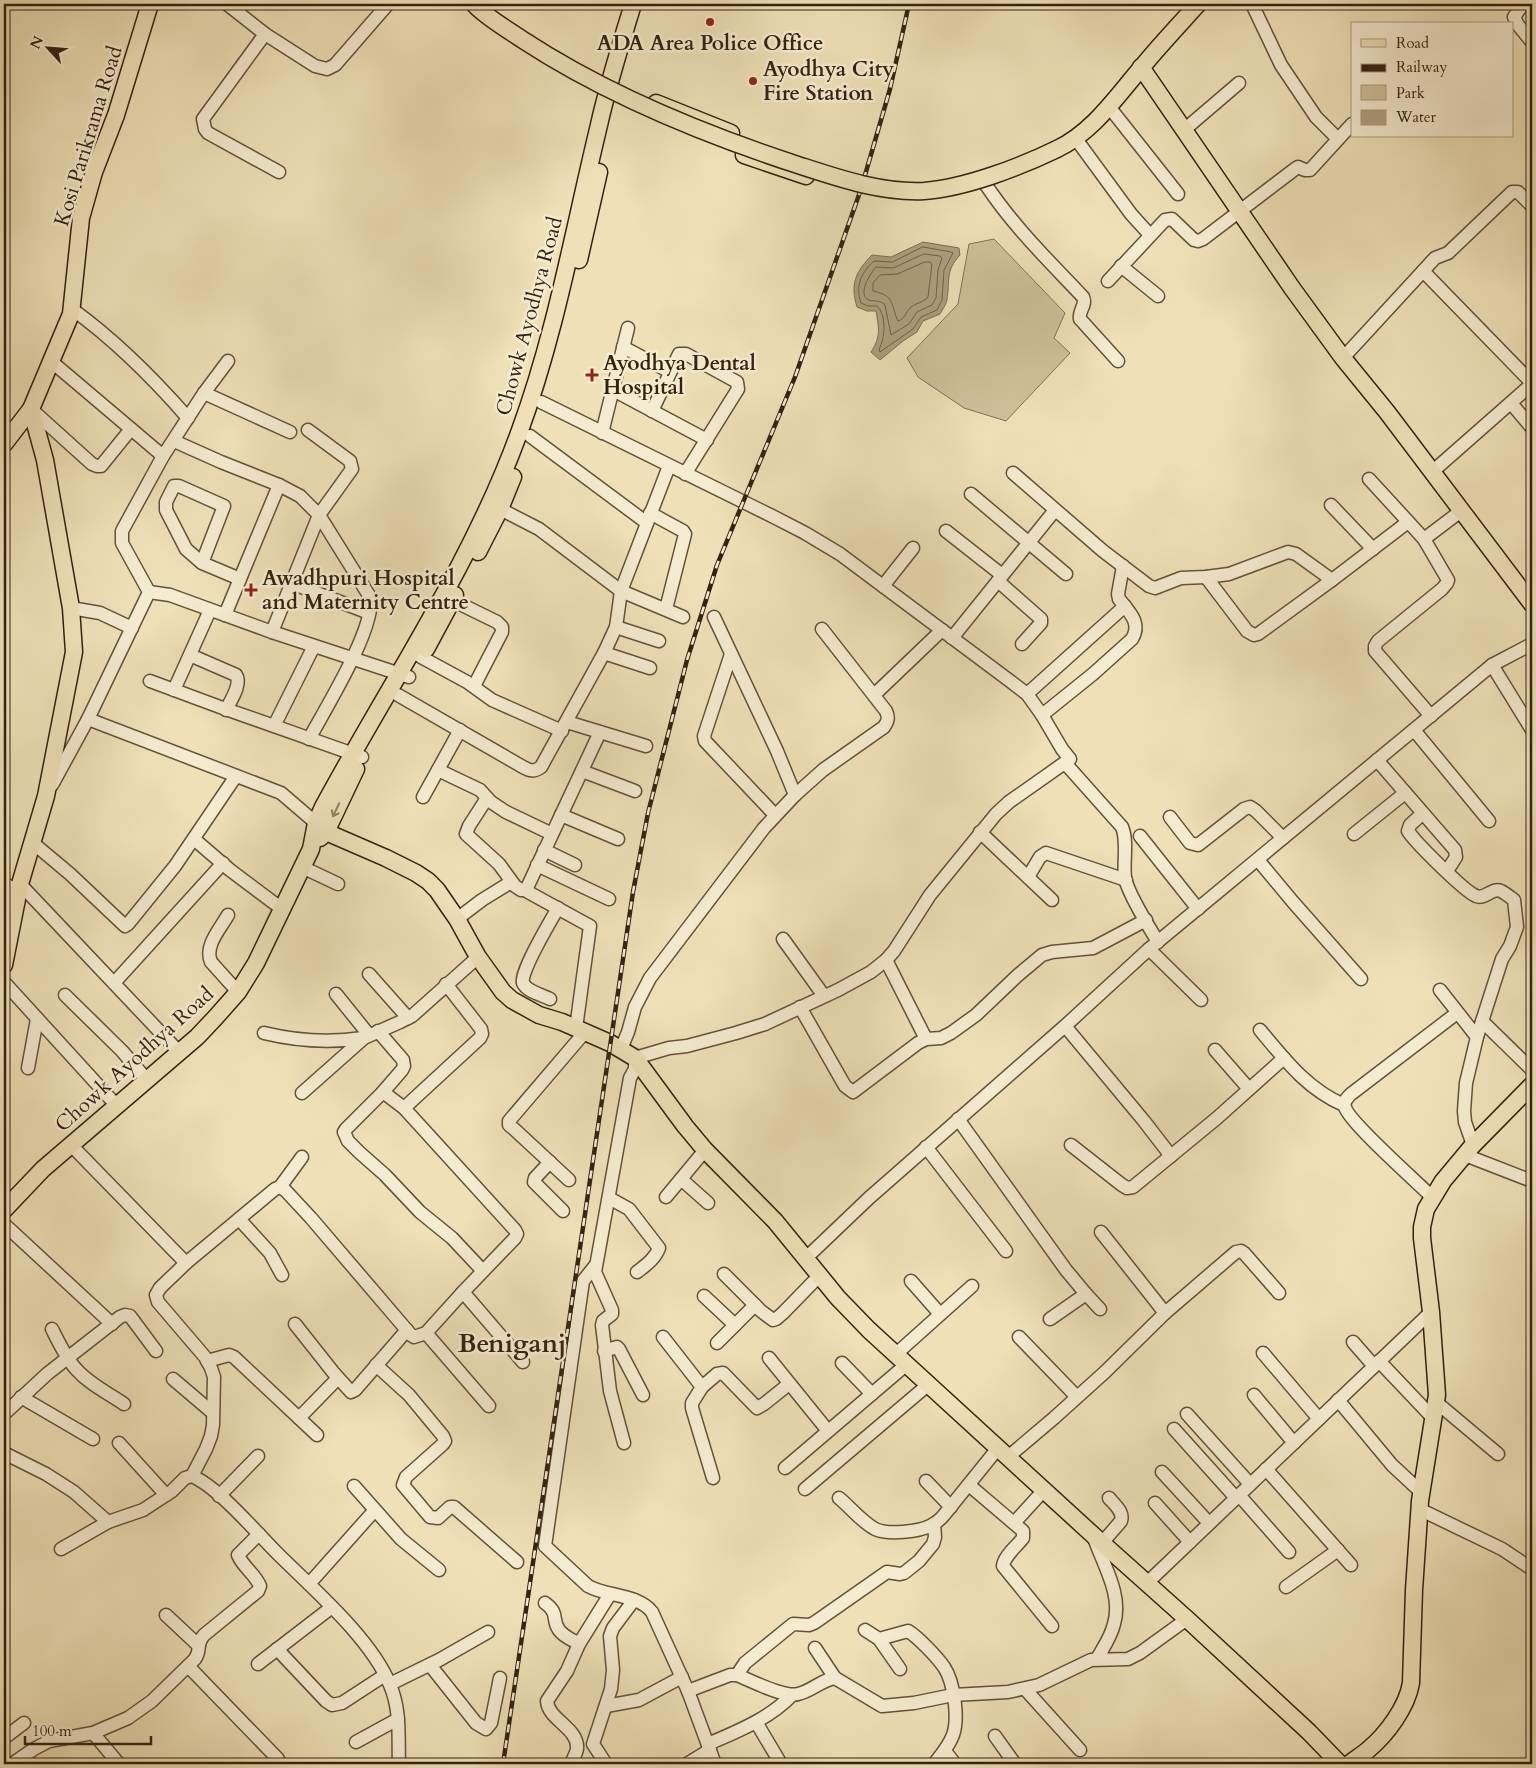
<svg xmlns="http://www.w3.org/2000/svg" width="1536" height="1768" viewBox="0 0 1536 1768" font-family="Cardo,serif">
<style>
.green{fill:#cfc09b;stroke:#827156}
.water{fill:#af9f7f;stroke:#7e6d53}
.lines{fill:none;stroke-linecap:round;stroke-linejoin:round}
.shore{stroke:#726048;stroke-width:1}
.minor-casing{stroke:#63523a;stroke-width:15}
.major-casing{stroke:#342211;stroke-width:19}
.minor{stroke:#f5ebd0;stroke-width:12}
.major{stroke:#efe0b7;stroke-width:16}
.rail-casing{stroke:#342211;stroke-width:4.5}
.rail{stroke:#f5ebd0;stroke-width:2.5;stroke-dasharray:8;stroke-linecap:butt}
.major-bridge-casing{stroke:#342211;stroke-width:19;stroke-linecap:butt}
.major-bridge{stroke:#efe0b7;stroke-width:16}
.oneway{stroke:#928164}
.poi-dot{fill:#8f2418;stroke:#f5ebd0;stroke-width:2}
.labels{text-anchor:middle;stroke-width:5;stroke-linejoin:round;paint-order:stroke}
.poi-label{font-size:21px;font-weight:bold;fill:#342211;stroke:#f5ebd0;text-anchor:start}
.street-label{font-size:21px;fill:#342211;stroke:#f5ebd0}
.district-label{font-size:26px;font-weight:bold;fill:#342211;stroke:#f5ebd0}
</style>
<rect width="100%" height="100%" fill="#efe0b7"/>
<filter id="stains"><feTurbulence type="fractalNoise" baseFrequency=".004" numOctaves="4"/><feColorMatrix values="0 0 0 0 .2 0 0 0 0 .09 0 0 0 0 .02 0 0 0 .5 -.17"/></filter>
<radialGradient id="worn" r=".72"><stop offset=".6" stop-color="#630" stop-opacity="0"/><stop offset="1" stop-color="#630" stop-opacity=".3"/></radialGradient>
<!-- green -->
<path class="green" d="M994 239 1065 313 1054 338 1070 353 1006 421 964 408 918 377 907 358 958 304 969 244Z"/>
<!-- water -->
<path class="water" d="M923 242 959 248 960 255C945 271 950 281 947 300 946 305 942 310 940 314L923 321 917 332 903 341 880 360 871 352C881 337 879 328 876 311H867L857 307C850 285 855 272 872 255L891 257Z"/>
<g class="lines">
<!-- shore -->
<g class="shore">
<path d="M923 247 951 252 953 253 944 270 942 300 937 310 921 317 913 329 880 352 879 349C885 339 887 315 877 306H868L861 303C855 286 861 273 874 261L892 262Z"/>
<path d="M924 254 940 256 942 258 938 270 936 298 932 305 917 312 909 324 891 335 885 305C878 298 872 303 867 299 858 292 871 273 876 267L893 268Z"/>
<path d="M925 262H930L932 264 928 297C923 303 915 303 910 308 905 313 905 319 898 321 890 304 896 296 873 291V283L880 275 897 274Z"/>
</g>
<defs>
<g id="minor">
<path d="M227 4 265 34 315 66 327 69 335 65 388 4"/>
<path d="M1252 4 1281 65 1316 117 1338 139"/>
<path d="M1523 4 1514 17 1518 25 1532 42"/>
<path d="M265 34 203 119 205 129 208 133 279 172"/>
<path d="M1110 108 1178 194"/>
<path d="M1184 130 1239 83"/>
<path d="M1076 139 1131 214 1150 235"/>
<path d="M986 185C1014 227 1049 261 1083 297 1087 305 1078 311 1080 319L1118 361"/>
<path d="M1121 266 1158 296"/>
<path d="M1423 271 1532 383"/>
<path d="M1108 281 1165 220 1172 219 1194 240 1198 241 1203 239 1295 169 1298 167 1305 170H1310L1352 124"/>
<path d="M72 309C115 340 153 378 188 418"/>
<path d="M623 347 670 372"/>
<path d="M1343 358 1435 258 1448 253 1512 192H1518L1532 206"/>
<path d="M52 362 163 456"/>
<path d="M613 390 707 440"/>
<path d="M204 393 290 432"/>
<path d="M541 402 772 516 805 533 840 554 1010 681 1027 694 1042 715 1062 749 1070 759 1009 802 996 814 930 895 894 951 886 960 871 972 838 990 765 1024 736 1033 687 1046 669 1048 635 1058V1069L630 1078 595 1272 612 1310V1314L603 1321 602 1325 610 1391 624 1443"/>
<path d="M1511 403 1532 428"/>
<path d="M31 409 92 464 97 466H101L131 429"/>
<path d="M652 411 679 354H686L737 382 738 389 685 474"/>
<path d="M602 433 628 328"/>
<path d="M530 436 647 523"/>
<path d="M174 441 221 462 279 485 300 496 319 515 370 597C377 626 324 711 309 739"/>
<path d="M1432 472 1532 384"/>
<path d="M1013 473 1103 551 1149 586 1155 588 1181 578 1206 577 1229 574 1288 552 1296 554 1332 580"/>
<path d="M1369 479 1424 539 1448 580 1447 583 1442 589 1378 641 1375 646V651L1431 716"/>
<path d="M971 494 1066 574"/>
<path d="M1331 505 1373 549"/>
<path d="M500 509 539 529 621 591 683 617"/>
<path d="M650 513 683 531 685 534 666 609"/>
<path d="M946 531 1002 575"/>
<path d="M1424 539 1461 511"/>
<path d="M202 563 224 506 179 486H174L166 502V510L186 549 202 563 240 579"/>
<path d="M1206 577 1247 631 1254 635 1258 634 1332 580 1408 522"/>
<path d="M998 581 1041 619V623L1022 644"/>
<path d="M291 583 369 613"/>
<path d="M883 586 913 548"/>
<path d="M149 592 170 595 272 632 409 677"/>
<path d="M452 600 497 622 502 627V632L474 686"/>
<path d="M71 608 100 613 132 628"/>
<path d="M225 615 279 485"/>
<path d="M714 617 777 751 795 795"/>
<path d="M616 627 659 641"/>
<path d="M272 632 319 515 352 469 350 461 308 430"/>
<path d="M952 638 1055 510"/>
<path d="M604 653 650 668"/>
<path d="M731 654 704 736 705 741 775 815"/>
<path d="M190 655 236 675C242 684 231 700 226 710"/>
<path d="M421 657 467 682 492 700 562 731"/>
<path d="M1492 665 1532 730"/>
<path d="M150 681 220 707 362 757"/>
<path d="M174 690 210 610"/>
<path d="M1027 694 1125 606"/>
<path d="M398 695 523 767C530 771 534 772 541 767L604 653 616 627 621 591 669 466"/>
<path d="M874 695 942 630"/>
<path d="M1042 715 1093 674 1132 639C1142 623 1129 612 1119 599L1118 594 1123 566"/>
<path d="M88 719 281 793 316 823"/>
<path d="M567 722 646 746"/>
<path d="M274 726 314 646"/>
<path d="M1414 730 1489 821"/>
<path d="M1377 760 1455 850 1456 857 1447 871"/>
<path d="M1065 763 1122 827C1128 841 1123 863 1125 878 1128 894 1149 927 1158 942"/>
<path d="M438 770 480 790 491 802 506 812 552 834"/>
<path d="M582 771 635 791"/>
<path d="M52 785 88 719 149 592 122 543V531L163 456 204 393 228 361"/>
<path d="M423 797 460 730"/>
<path d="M487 798 469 826 466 834 499 864 515 886 521 890H526"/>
<path d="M1423 813 1410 825 1408 831C1415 842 1464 891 1476 896 1485 900 1492 887 1501 891 1505 893 1510 897 1514 900L1517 927 1510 946 1502 959 1477 1037 1466 1083 1464 1111 1465 1122 1473 1145"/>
<path d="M561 815 618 839"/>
<path d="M1170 817 1190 843 1198 845 1244 809 1250 807 1256 811 1283 838"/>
<path d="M980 832 1052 900"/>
<path d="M1354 834 1405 793"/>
<path d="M1140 836 1198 909"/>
<path d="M194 839 230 870 282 909"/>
<path d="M33 843 70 874 125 926 128 924 175 866 236 776"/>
<path d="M544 850 575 865"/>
<path d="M1258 860 1293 902 1361 979"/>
<path d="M537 865 609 899"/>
<path d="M302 867 338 884"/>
<path d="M1028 877 1040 857 1046 853 1126 880"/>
<path d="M4 883 18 893"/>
<path d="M20 884 179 1052"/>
<path d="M228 915C220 929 204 946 211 962L238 992"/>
<path d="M457 919 482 900 511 882"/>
<path d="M783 939 824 996"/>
<path d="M1149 949 1201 1000"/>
<path d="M886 960 926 1039"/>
<path d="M369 974 408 1018"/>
<path d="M4 982 117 1106"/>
<path d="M114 983 223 863"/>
<path d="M1440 990 1477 1037"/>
<path d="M336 994 369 1035"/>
<path d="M65 995 122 1051 147 1080"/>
<path d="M550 999C543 995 527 992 523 983 519 974 551 920 558 908"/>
<path d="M800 1007 845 1086 853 1092 918 1043 926 1039 941 1038 951 1033 976 1015 1017 976 1042 955 1052 952 1093 948 1146 920"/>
<path d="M1482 1021 1532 1070"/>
<path d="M1065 1026 1144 1121 1171 1156"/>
<path d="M576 1028 590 926 528 892 526 890 600 732"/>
<path d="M1260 1030C1285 1060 1308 1090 1344 1105"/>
<path d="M378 1031 403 1060 404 1066 402 1070 383 1092 346 1129 344 1132 348 1141 359 1152 385 1175 420 1212 452 1238 483 1271"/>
<path d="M264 1033C297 1041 329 1043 363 1038"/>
<path d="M621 1049 628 1032 635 1007 650 978 764 828 795 795 823 770 884 727C888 721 889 718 886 711L822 629"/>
<path d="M1215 1050 1249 1089"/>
<path d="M28 1068 37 1019"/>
<path d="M383 1092 404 1108"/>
<path d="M302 1093 364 1038 400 1022 412 1016 478 957"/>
<path d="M958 1119 1066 1270 1086 1294 1100 1309"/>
<path d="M71 1145 186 1263"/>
<path d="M1071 1145 1122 1185 1127 1188 1133 1187 1217 1118 1284 1058"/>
<path d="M926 1147 1006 1251"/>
<path d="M1465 1155 1532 1181"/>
<path d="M550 1162 535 1178 534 1182 563 1211"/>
<path d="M681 1179 708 1203"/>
<path d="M569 1180 514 1129 509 1125V1121L585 1032"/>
<path d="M280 1187 302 1157"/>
<path d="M666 1197 705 1150"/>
<path d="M1432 1197C1418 1183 1348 1121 1345 1107 1343 1102 1347 1098 1351 1094L1457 1013"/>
<path d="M609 1198 629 1209 659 1248C655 1259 646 1265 637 1272"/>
<path d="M239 1219 270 1253 282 1275"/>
<path d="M4 1224 112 1324"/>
<path d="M1101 1232 1165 1313"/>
<path d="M805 1259 869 1198 1065 1026 1149 949 1492 665 1532 644"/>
<path d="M595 1266 583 1281 545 1546 588 1586C608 1597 638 1594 652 1612L688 1691 715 1764"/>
<path d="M724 1274 761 1311 773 1320 776 1319 783 1313 819 1276"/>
<path d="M911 1281 940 1314"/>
<path d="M463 1292 523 1362"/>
<path d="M704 1296 735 1325"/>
<path d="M1050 1319 1086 1294"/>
<path d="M295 1324 333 1372 351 1392 355 1390 407 1330"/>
<path d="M52 1329C59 1343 66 1358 76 1369 89 1384 108 1393 124 1404"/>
<path d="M426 1333 489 1406"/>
<path d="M663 1337 702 1387 692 1403V1408L713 1478"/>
<path d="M1019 1337 1077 1397"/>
<path d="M1353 1342 1374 1366"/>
<path d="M717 1343 755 1305"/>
<path d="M604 1351 617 1347 619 1349 643 1395"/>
<path d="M1263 1353 1319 1419"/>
<path d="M896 1354 972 1286"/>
<path d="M769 1358 828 1431"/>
<path d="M207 1361 229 1355 234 1357 317 1435"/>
<path d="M1379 1361 1434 1419"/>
<path d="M842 1363 872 1394"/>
<path d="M376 1365 409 1395 443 1436 445 1441 443 1444 406 1477 403 1485 430 1517 438 1518 450 1507H454L517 1562"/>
<path d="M173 1379 213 1413"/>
<path d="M702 1387 717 1374 723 1373 757 1408 764 1404 789 1384"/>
<path d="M1254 1395 1294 1443"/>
<path d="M21 1397 93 1439"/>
<path d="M1338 1400 1392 1465 1421 1492"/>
<path d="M1436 1402 1498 1454"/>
<path d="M4 1414 47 1374 120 1317 125 1315 130 1316 156 1351"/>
<path d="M1187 1414 1250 1484"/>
<path d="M299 1418 338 1378"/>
<path d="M1174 1429 1236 1498"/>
<path d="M119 1443 166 1495"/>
<path d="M4 1453 46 1474 74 1492 108 1522"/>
<path d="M1008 1457 1054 1418 1105 1372 1165 1313 1236 1252 1241 1251 1244 1253 1279 1293"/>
<path d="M785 1468 907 1364"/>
<path d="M1266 1469 1351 1565"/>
<path d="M1162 1472 1209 1523"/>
<path d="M192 1476 206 1449 211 1436 213 1425 214 1377 211 1368 205 1357 158 1302 156 1295 160 1288 186 1263 275 1189 280 1187 285 1190 311 1218 411 1335 414 1337 426 1333 463 1292 515 1238 517 1234 515 1230 404 1108 480 1038 482 1034 481 1029 446 984"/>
<path d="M926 1481 951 1507"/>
<path d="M969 1485 1023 1531V1538C1017 1546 1004 1556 1003 1566L1052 1626"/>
<path d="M354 1486 401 1539 439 1570"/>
<path d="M805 1489 929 1384"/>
<path d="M1239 1495 1289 1552"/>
<path d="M219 1496 258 1456"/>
<path d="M839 1498C850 1507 862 1522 875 1529 888 1535 919 1532 932 1525 937 1522 941 1519 944 1515L998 1448"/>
<path d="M1155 1503 1190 1542"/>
<path d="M1419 1509 1502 1549 1532 1569"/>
<path d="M1014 1523 1044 1490"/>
<path d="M1093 1535C1102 1563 1123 1594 1114 1624 1111 1637 1103 1648 1097 1659"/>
<path d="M1102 1543 1121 1521C1124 1512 1115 1505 1109 1498"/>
<path d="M61 1549 108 1522 143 1510 172 1491 185 1478 192 1476C218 1487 255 1531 276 1552 312 1588 371 1638 390 1685 401 1710 398 1738 399 1764"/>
<path d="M1147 1583 1431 1312"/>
<path d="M309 1584 374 1511"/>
<path d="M1286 1587 1338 1550"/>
<path d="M545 1603C560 1614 551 1619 559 1630 564 1637 573 1640 579 1644"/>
<path d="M166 1615 198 1645"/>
<path d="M865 1630 879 1639 908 1631C918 1637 937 1657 944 1667 954 1682 959 1718 953 1735 949 1746 941 1755 934 1764"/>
<path d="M879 1639 900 1669"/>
<path d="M815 1648 835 1678"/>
<path d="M277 1649 326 1701 332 1705 342 1703 385 1675"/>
<path d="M258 1664 332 1607"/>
<path d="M430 1665 476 1723 486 1729 491 1723 500 1678"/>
<path d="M188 1666 278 1759 279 1764"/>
<path d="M737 1675 745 1663 793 1624 809 1625 814 1623 887 1572 900 1574 904 1573 919 1561 933 1544 935 1537 934 1524"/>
<path d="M390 1684 439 1660 488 1632"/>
<path d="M1025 1689 1080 1750"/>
<path d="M688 1691 730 1675H737C752 1681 784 1698 798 1694 812 1691 821 1680 835 1678L882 1706 914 1703 953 1695 1008 1692 1039 1685 1091 1660 1128 1659 1140 1653 1187 1619"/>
<path d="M606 1706 639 1700 682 1677"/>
<path d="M756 1722 781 1764"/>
<path d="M93 1733 119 1764"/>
<path d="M995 1736 1015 1764"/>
<path d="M4 1738 24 1723"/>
<path d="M356 1742 398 1719"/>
<path d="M708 1744C738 1731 769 1719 792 1695"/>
<path d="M945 1751 955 1764"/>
<path d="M12 1764 34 1749 49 1741 93 1733 128 1718 152 1701 195 1659C202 1649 195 1645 204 1635L258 1591 260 1586C255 1574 243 1567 238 1555L259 1534"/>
<path d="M571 1764C573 1759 576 1754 577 1749 579 1728 548 1720 547 1701L567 1671 579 1644 610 1594"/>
<path d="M606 1764 593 1744 611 1689 613 1670 610 1636 613 1628 634 1600"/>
<path d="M687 1764 710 1750"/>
</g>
<g id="major">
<path d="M1141 67 1292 288 1343 358 1387 412 1532 604"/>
<path d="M656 103 731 133"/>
<path d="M1057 149C1093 132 1116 97 1142 67 1160 45 1179 25 1198 4"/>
<path d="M744 155 806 176"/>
<path d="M579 260 599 172"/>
<path d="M4 444 31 409 71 314 81 218 94 172 116 115 150 4"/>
<path d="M478 552 500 509 513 477"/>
<path d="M426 649 455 595"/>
<path d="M316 823 326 832 386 858 416 873 428 881 437 890 457 919 478 957 503 992 512 1000 539 1015 562 1022 610 1043 635 1058 685 1126 705 1150 775 1221 838 1298 869 1330 1093 1535 1187 1619 1309 1732 1340 1764"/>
<path d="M320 838 326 832 356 769"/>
<path d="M4 965 20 884 46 796 74 652 71 608 45 460 31 409"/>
<path d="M4 1210 43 1169 197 1037 215 1018 238 992 256 963 311 849 316 823 323 807C390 683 471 565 519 433 556 333 574 228 599 125 608 84 621 44 633 4"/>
<path d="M1349 1764C1355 1759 1362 1755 1368 1750 1387 1734 1407 1707 1411 1683L1414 1590 1420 1501 1437 1395 1431 1312 1422 1238V1227L1426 1209 1443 1181 1473 1145 1532 1085"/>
</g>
</defs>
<!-- minor casing -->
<use href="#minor" class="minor-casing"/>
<!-- major casing -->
<use href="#major" class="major-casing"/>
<!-- minor -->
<use href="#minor" class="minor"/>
<!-- major -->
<use href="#major" class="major"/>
<defs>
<path id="rail" d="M503 1764 633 892 648 813 687 660 717 565 795 377 861 189 890 89 909 4"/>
</defs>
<!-- rail casing -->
<use href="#rail" class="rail-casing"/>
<!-- rail -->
<use href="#rail" class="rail"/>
<defs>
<path id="major-bridge" d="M474 4C487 18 507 29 523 40 607 95 703 134 798 165 838 178 881 193 924 191 965 188 1020 167 1057 149"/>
</defs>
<!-- major-bridge casing -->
<use href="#major-bridge" class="major-bridge-casing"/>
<!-- major-bridge -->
<use href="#major-bridge" class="major-bridge"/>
</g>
<!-- one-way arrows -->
<defs><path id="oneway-shaft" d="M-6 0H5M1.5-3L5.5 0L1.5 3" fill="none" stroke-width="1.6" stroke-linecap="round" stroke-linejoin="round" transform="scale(1.25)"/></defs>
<use class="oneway" href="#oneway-shaft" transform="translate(336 810) rotate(115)"/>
<!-- markers -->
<g class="poi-dot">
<circle cx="710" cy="22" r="5"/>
<circle cx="753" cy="81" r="5"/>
<path d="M589.5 367.5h5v5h5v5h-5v5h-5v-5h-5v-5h5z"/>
<path d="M248.5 582.5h5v5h5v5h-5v5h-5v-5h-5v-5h5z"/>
</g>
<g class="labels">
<!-- poi labels -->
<g class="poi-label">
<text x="710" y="50" text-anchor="middle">ADA Area Police Office</text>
<text x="763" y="76">Ayodhya City<tspan x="763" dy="24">Fire Station</tspan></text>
<text x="603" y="370">Ayodhya Dental<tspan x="603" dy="24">Hospital</tspan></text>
<text x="262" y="585">Awadhpuri Hospital<tspan x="262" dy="24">and Maternity Centre</tspan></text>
</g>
<!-- street labels -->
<g class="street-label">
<text transform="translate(88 136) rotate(-73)" y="7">Kosi Parikrama Road</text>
<text transform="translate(529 316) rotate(-75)" y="7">Chowk Ayodhya Road</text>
<text transform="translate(134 1059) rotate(-42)" y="7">Chowk Ayodhya Road</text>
</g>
<!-- district labels -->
<g class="district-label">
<text x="512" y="1352">Beniganj</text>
</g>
</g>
<!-- margin -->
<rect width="1536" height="1768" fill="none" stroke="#efe0b7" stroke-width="20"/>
<rect x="5" y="5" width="1526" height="1758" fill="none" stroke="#342211" stroke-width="2.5"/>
<rect x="10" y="10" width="1516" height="1748" fill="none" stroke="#342211"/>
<!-- legend -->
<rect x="1351" y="22" width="162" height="115" fill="#f5ebd0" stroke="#a89b84"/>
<rect x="1361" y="39" width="25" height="8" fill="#efe0b7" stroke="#a89b84"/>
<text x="1396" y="48" font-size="15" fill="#342211">Road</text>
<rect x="1361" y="64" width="25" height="8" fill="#342211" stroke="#a89b84"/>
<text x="1396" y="72" font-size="15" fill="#342211">Railway</text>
<rect x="1361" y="85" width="25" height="15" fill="#cfc09b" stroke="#a89b84"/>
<text x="1396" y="98" font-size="15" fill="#342211">Park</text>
<rect x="1361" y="110" width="25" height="15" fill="#af9f7f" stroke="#a89b84"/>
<text x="1396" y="122" font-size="15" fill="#342211">Water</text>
<!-- north arrow -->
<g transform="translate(48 48) rotate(296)" stroke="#f5ebd0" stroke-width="4" paint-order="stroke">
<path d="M0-4L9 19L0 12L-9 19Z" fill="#342211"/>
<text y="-8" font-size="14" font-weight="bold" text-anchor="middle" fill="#342211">N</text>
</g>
<!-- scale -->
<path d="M25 1736v8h126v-8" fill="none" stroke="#342211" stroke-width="2.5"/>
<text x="32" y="1736" font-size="15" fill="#342211" stroke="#f5ebd0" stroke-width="4" paint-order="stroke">100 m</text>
<rect width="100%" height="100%" filter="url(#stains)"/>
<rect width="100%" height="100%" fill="url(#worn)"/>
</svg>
